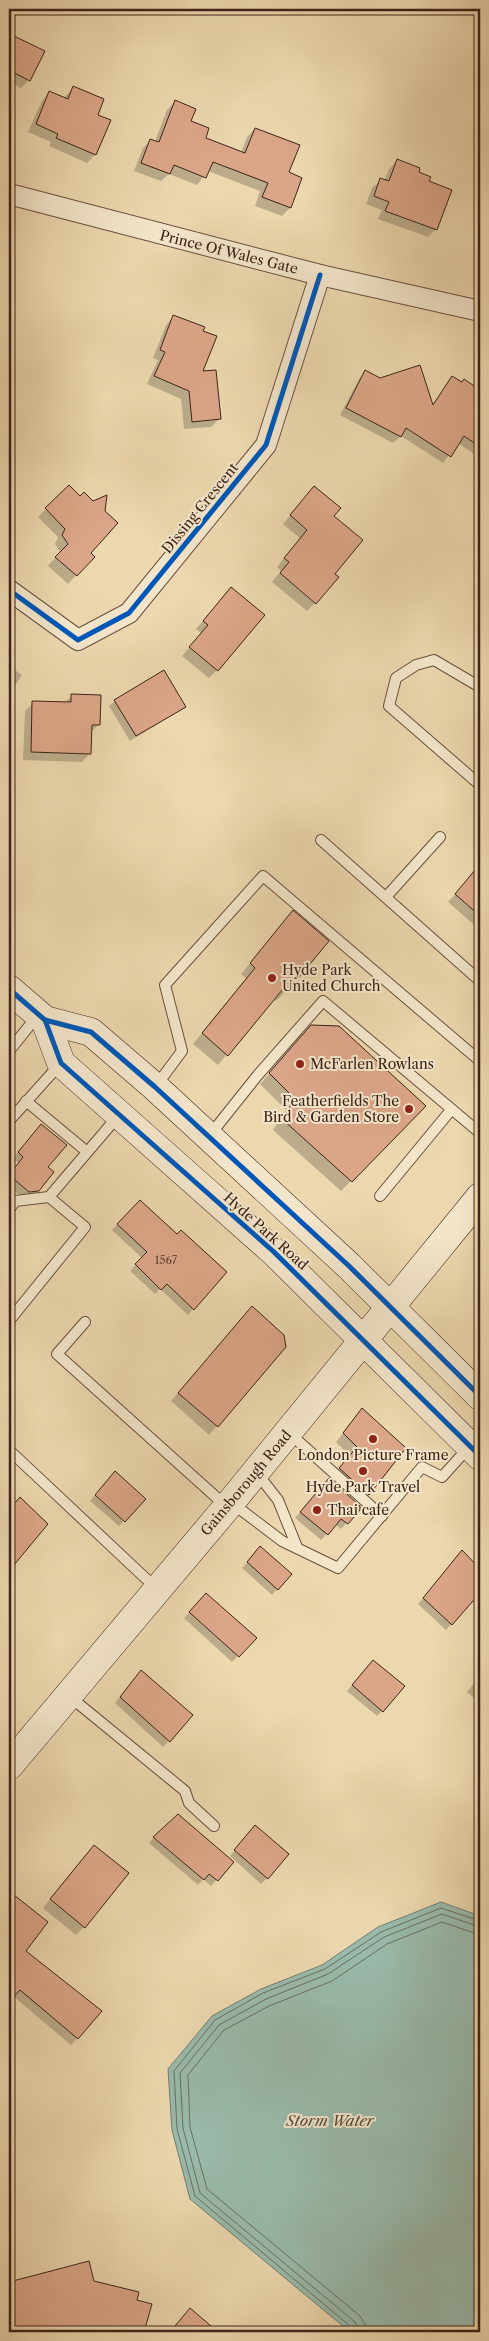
<svg xmlns="http://www.w3.org/2000/svg" width="489" height="2341" viewBox="0 0 489 2341" font-family="'Libre Caslon Text',serif">
<style>
.water{fill:#99baab;stroke:#747e70}
.shadow{fill:#0003}
.lines{fill:none;stroke-linecap:round;stroke-linejoin:round}
.shore{stroke:#6a6e62;stroke-width:1}
.building{fill:#dba688;stroke:#3c2318}
.lane-casing{stroke:#68503e;stroke-width:12}
.street-casing{stroke:#68503e;stroke-width:22}
.secondary-casing{stroke:#3c2318;stroke-width:29}
.lane{stroke:#f3e5ca;stroke-width:10}
.street{stroke:#f3e5ca;stroke-width:20}
.secondary{stroke:#f3e5ca;stroke-width:28}
.cycleway-casing{stroke:#f3e5ca;stroke-width:8}
.cycleway{stroke:#0057b8;stroke-width:5}
.poi-dot{fill:#8f2418;stroke:#f3e5ca;stroke-width:2}
.labels{text-anchor:middle;stroke-width:4;stroke-linejoin:round;paint-order:stroke}
.number-label{font-size:11px;fill:#644434}
.street-label{font-size:14px;fill:#3c2318;stroke:#f3e5ca}
.poi-label{font-size:14px;fill:#3c2318;stroke:#f3e5ca;text-anchor:start}
.water-label{font-size:15px;font-style:italic;fill:#53493d;stroke:#f3e5ca}
</style>
<rect width="100%" height="100%" fill="#ecd7ae"/>
<filter id="stains"><feTurbulence type="fractalNoise" baseFrequency=".004" numOctaves="4"/><feColorMatrix values="0 0 0 0 .2 0 0 0 0 .09 0 0 0 0 .02 0 0 0 .5 -.17"/></filter>
<radialGradient id="worn" r=".72"><stop offset=".6" stop-color="#630" stop-opacity="0"/><stop offset="1" stop-color="#630" stop-opacity=".3"/></radialGradient>
<!-- water -->
<path class="water" d="M441 1902 480 1916V2332H350L190 2199 172 2130 168 2069 212 2016 261 1989 322 1965 378 1927Z"/>
<!-- shadow -->
<g class="shadow">
<path d="M15 38 29 80 21 88 9 82V44Z"/>
<path d="M73 88 96 115 95 155 87 163 49 146 51 142 28 132 42 101 50 92 64 98Z"/>
<path d="M175 102 204 139 241 153 247 137 255 129 287 173 301 179 290 208 282 216 255 206 260 191 208 171 197 185 169 174 161 181 134 171 143 148 151 140 155 141 167 110Z"/>
<path d="M397 161 428 182 436 229 428 237 378 219 382 210 366 204 372 188 381 180 384 181 389 169Z"/>
<path d="M174 316 201 373 220 418 211 427 184 429 181 399 147 384 158 360 153 358 166 325Z"/>
<path d="M366 372 432 405 452 377 461 383 464 381 480 391V458L458 443 443 463 401 436 393 443 340 415 359 379Z"/>
<path d="M69 486 80 498 89 553 93 557 68 584 48 566 60 552 55 544 58 537 38 517Z"/>
<path d="M306 496 333 516 334 574 315 603 307 611 272 582 281 571 277 567 300 538 283 524Z"/>
<path d="M231 589 217 670 209 678 182 656 201 633 196 629Z"/>
<path d="M9 666 22 675 9 695Z"/>
<path d="M72 696 98 725 90 733V753L82 762 23 760 25 711 33 703H64Z"/>
<path d="M115 701 185 707 130 741 109 706Z"/>
<path d="M480 867V930L448 902Z"/>
<path d="M293 912 327 941 286 991 276 1001 273 999 218 1065 193 1044 246 978 241 974Z"/>
<path d="M480 949V958L476 954Z"/>
<path d="M301 1037 424 1106 341 1191 273 1130 286 1110 260 1084Z"/>
<path d="M36 1131 46 1167 38 1190 32 1197 23 1198 9 1186V1175L19 1163 13 1158Z"/>
<path d="M140 1201 193 1309 188 1315 160 1289 155 1294 130 1271 142 1258 112 1230Z"/>
<path d="M244 1316 285 1347 209 1435 171 1401Z"/>
<path d="M362 1410 404 1448 360 1502 332 1477 350 1456 336 1442Z"/>
<path d="M110 1478 124 1521 119 1526 90 1501Z"/>
<path d="M324 1486 359 1509 341 1529 335 1524 321 1540 295 1518Z"/>
<path d="M14 1504 46 1524 9 1569V1511Z"/>
<path d="M462 1552 480 1570V1591L446 1630 418 1604Z"/>
<path d="M255 1554 290 1574 272 1595 242 1568Z"/>
<path d="M206 1595 255 1638 232 1662 184 1618Z"/>
<path d="M368 1667 382 1711 377 1716 347 1691Z"/>
<path d="M480 1676V1703L467 1692Z"/>
<path d="M135 1678 191 1716 163 1747 115 1703Z"/>
<path d="M250 1832 267 1878 261 1884 230 1856Z"/>
<path d="M154 1837 232 1862 211 1886 203 1879 198 1885 149 1843Z"/>
<path d="M86 1854 84 1927 76 1935 43 1908Z"/>
<path d="M13 1896 24 1951 77 2038 71 2045 13 1996 9 2000V1901Z"/>
<path d="M15 2280 93 2282 135 2301 150 2305 143 2332H9V2283Z"/>
</g>
<g class="lines">
<!-- shore -->
<g class="shore">
<path d="M352 2332 350 2326 195 2196 177 2129 174 2071 215 2020 263 1993 325 1969 381 1932 441 1908 480 1921"/>
<path d="M359 2332 355 2322 200 2193 183 2128 180 2073 219 2025 266 1999 328 1974 384 1937 442 1914 480 1927"/>
<path d="M366 2332 365 2324 360 2316 207 2189 190 2127 188 2075 224 2030 269 2006 332 1981 387 1944 442 1922 480 1935"/>
</g>
</g>
<!-- building -->
<g class="building">
<path d="M14 36 45 51 30 81 9 70V48Z"/>
<path d="M73 86 104 99 98 115 111 120 96 155 56 138 58 134 36 124 49 91 68 99Z"/>
<path d="M175 100 196 109 191 121 209 128 206 138 245 153 255 128 300 145 289 172 302 178 291 208 262 197 268 183 213 162 206 178 174 165 170 174 141 163 150 139 159 142Z"/>
<path d="M397 159 420 168 419 172 431 177 429 181 452 190 437 230 385 211 389 202 374 196 380 178 389 181Z"/>
<path d="M173 315 205 327 203 331 217 336 203 371 216 370 221 419 192 422 189 391 154 376 165 352 160 350Z"/>
<path d="M420 365 433 405 452 376 462 382 464 379 480 390V447L464 436 451 457 406 428 401 437 346 408 365 370 380 378Z"/>
<path d="M69 485 80 496 84 492 93 501 107 495 105 511 118 523 91 553 95 557 77 576 55 557 68 544 62 535 65 529 45 508Z"/>
<path d="M314 486 341 508 334 516 363 540 335 574 339 577 316 604 280 573 289 562 284 558 307 530 290 515Z"/>
<path d="M231 587 265 615 218 671 189 647 208 625 203 621Z"/>
<path d="M164 670 186 707 136 736 114 700Z"/>
<path d="M71 694 101 695 100 725H92L91 754 31 752 32 701 71 702Z"/>
<path d="M480 864V916L455 894Z"/>
<path d="M293 910 329 941 287 992 283 989 228 1056 202 1033 255 968 250 963Z"/>
<path d="M311 1025 339 1026 426 1106 352 1182 282 1119 295 1099 269 1073Z"/>
<path d="M41 1124 67 1145 48 1167 54 1172 39 1191 29 1192 9 1175 23 1157 18 1152Z"/>
<path d="M140 1200 177 1234 181 1230 227 1272 194 1310 167 1284 161 1290 135 1264 147 1252 117 1224Z"/>
<path d="M252 1306 284 1335 286 1347 218 1427 178 1393Z"/>
<path d="M362 1408 406 1448 369 1495 339 1468 357 1447 343 1433Z"/>
<path d="M115 1471 146 1499 125 1522 95 1495Z"/>
<path d="M329 1478 360 1506V1510L348 1524 341 1519 328 1535 300 1512Z"/>
<path d="M20 1497 48 1524 9 1571V1510Z"/>
<path d="M260 1546 292 1574 278 1590 247 1562Z"/>
<path d="M462 1550 480 1569V1593L452 1625 423 1598Z"/>
<path d="M206 1593 257 1638 239 1657 189 1612Z"/>
<path d="M373 1660 405 1686 383 1712 352 1685Z"/>
<path d="M141 1670 193 1715 170 1742 120 1697Z"/>
<path d="M178 1814 234 1862 218 1881 209 1874 204 1880 153 1837Z"/>
<path d="M255 1825 289 1854 268 1879 234 1850Z"/>
<path d="M94 1845 129 1873 85 1928 50 1899Z"/>
<path d="M9 1891 48 1922 26 1951 102 2011 78 2039 20 1990 9 2002Z"/>
<path d="M89 2261 94 2281 139 2292 137 2300 152 2304 144 2332H9V2282Z"/>
<path d="M190 2308 218 2332H170Z"/>
</g>
<g class="lines">
<defs>
<g id="lane">
<path d="M480 687 434 660 416 665 396 678 389 706 480 785"/>
<path d="M321 840 480 981"/>
<path d="M386 897 440 837"/>
<path d="M9 1051 38 1015"/>
<path d="M156 1086 182 1051 165 985 263 876 480 1061"/>
<path d="M26 1101 86 1151"/>
<path d="M9 1121 61 1063"/>
<path d="M210 1135 257 1076 323 1001 480 1133"/>
<path d="M380 1196 451 1110"/>
<path d="M9 1210 15 1201 49 1197"/>
<path d="M9 1321 85 1227 49 1197 119 1115"/>
<path d="M85 1322 57 1354 226 1506"/>
<path d="M289 1433 382 1516"/>
<path d="M9 1450 157 1589"/>
<path d="M256 1472 278 1500 297 1547"/>
<path d="M232 1503 282 1541 338 1568 422 1467 442 1477 469 1447"/>
<path d="M69 1696 185 1791 189 1803 214 1826"/>
</g>
<g id="street">
<path d="M9 194 320 275 480 311"/>
<path d="M9 590 78 640 129 613 266 445 320 275"/>
</g>
<g id="secondary">
<path d="M9 989 45 1020 91 1032 155 1087 349 1266 480 1396"/>
<path d="M45 1020 61 1063 274 1252 480 1456"/>
<path d="M9 1766 227 1507 480 1197"/>
</g>
</defs>
<!-- lane casing -->
<use href="#lane" class="lane-casing"/>
<!-- street casing -->
<use href="#street" class="street-casing"/>
<!-- secondary casing -->
<use href="#secondary" class="secondary-casing"/>
<!-- lane -->
<use href="#lane" class="lane"/>
<!-- street -->
<use href="#street" class="street"/>
<!-- secondary -->
<use href="#secondary" class="secondary"/>
<defs>
<g id="cycleway">
<path d="M9 590 78 640 129 613 266 445 320 275"/>
<path d="M9 989 45 1020 91 1032 155 1087 349 1266 480 1396"/>
<path d="M45 1020 61 1063 274 1252 480 1456"/>
</g>
</defs>
<!-- cycleway casing -->
<use href="#cycleway" class="cycleway-casing"/>
<!-- cycleway -->
<use href="#cycleway" class="cycleway"/>
</g>
<!-- markers -->
<g class="poi-dot">
<circle cx="272" cy="978" r="5"/>
<circle cx="300" cy="1064" r="5"/>
<circle cx="409" cy="1109" r="5"/>
<circle cx="373" cy="1439" r="5"/>
<circle cx="363" cy="1471" r="5"/>
<circle cx="317" cy="1510" r="5"/>
</g>
<g class="labels">
<!-- number labels -->
<g class="number-label">
<text x="166" y="1264">1567</text>
</g>
<!-- street labels -->
<g class="street-label">
<text transform="translate(229 252) rotate(14)" y="5">Prince Of Wales Gate</text>
<text transform="translate(200 508) rotate(-51)" y="5">Dissing Crescent</text>
<text transform="translate(266 1231) rotate(42)" y="5">Hyde Park Road</text>
<text transform="translate(246 1483) rotate(-50)" y="5">Gainsborough Road</text>
</g>
<!-- poi labels -->
<g class="poi-label">
<text x="282" y="975">Hyde Park<tspan x="282" dy="16">United Church</tspan></text>
<text x="310" y="1069">McFarlen Rowlans</text>
<text x="399" y="1106" text-anchor="end">Featherfields The<tspan x="399" dy="16">Bird &amp; Garden Store</tspan></text>
<text x="373" y="1460" text-anchor="middle">London Picture Frame</text>
<text x="363" y="1492" text-anchor="middle">Hyde Park Travel</text>
<text x="327" y="1515">Thai cafe</text>
</g>
<!-- water labels -->
<g class="water-label">
<text x="330" y="2126">Storm Water</text>
</g>
</g>
<!-- margin -->
<rect width="489" height="2341" fill="none" stroke="#ecd7ae" stroke-width="30"/>
<rect x="10" y="10" width="469" height="2321" fill="none" stroke="#3c2318" stroke-width="2.5"/>
<rect x="15" y="15" width="459" height="2311" fill="none" stroke="#3c2318"/>
<rect width="100%" height="100%" filter="url(#stains)"/>
<rect width="100%" height="100%" fill="url(#worn)"/>
</svg>
